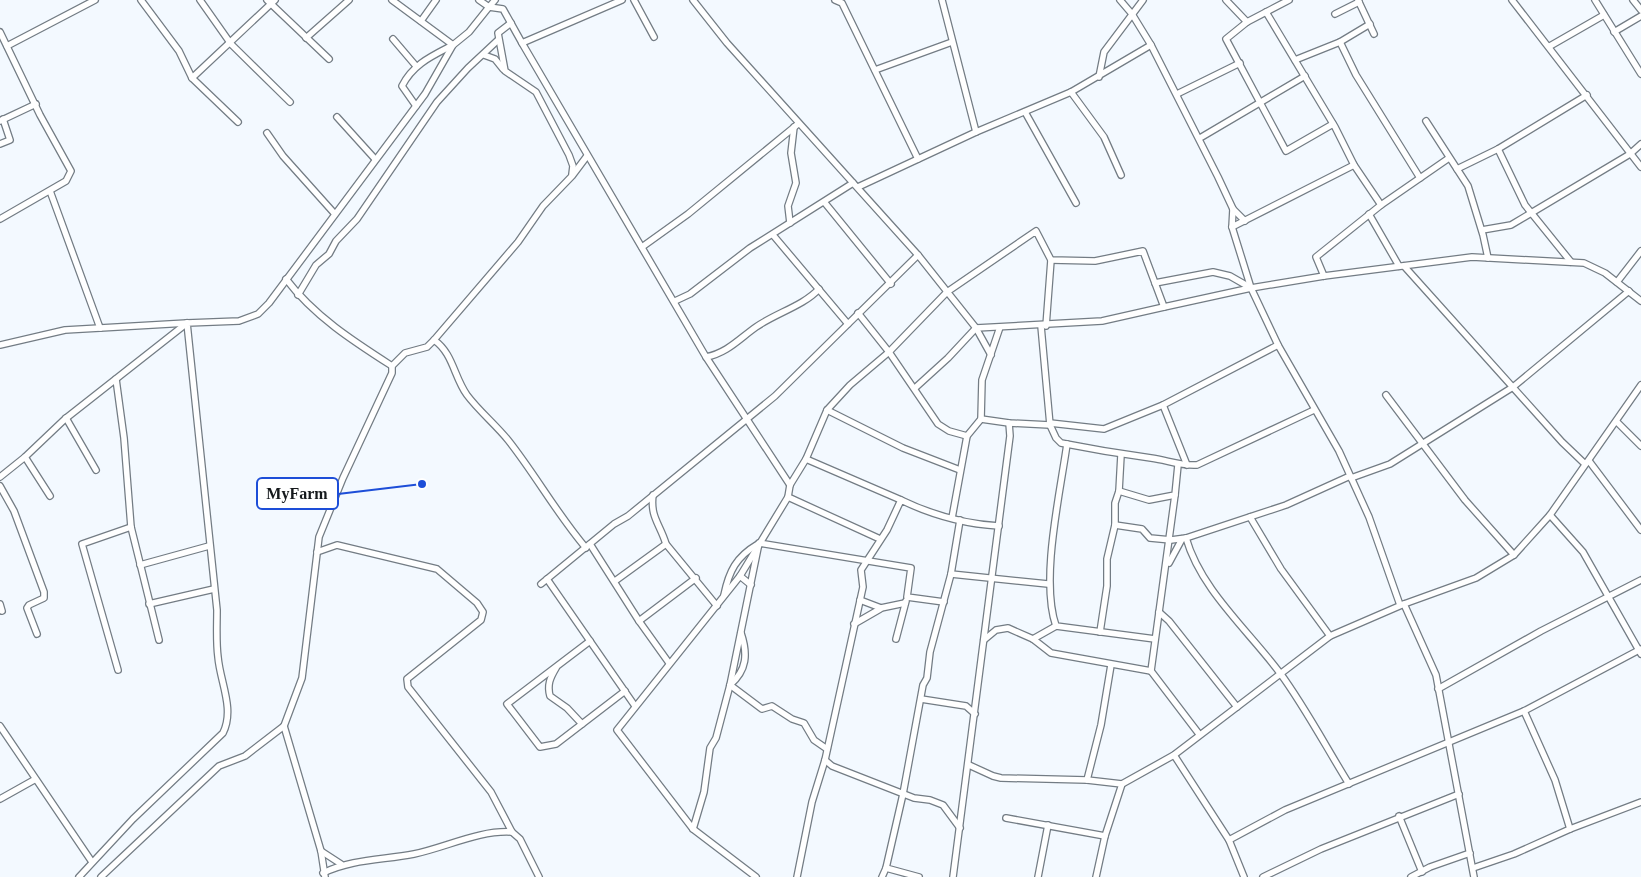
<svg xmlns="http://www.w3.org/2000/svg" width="1641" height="877" viewBox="0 0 1641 877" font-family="'Times New Roman',serif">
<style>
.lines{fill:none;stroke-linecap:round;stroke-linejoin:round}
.minor-casing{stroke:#737c84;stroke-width:8}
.minor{stroke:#fff;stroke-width:5.5}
.leader{fill:none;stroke:#1d4ed8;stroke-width:2}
.callout-dot{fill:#1d4ed8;stroke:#fff;stroke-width:2}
.callout{fill:#fff;stroke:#1d4ed8;stroke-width:2}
.callout-label{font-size:16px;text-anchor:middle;font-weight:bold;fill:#15191c}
</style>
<rect width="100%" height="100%" fill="#f3f9ff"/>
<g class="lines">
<defs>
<g id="minor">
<path d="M141 0 179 51 192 78 238 122"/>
<path d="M200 0 231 44 290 102"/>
<path d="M267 0 329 59"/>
<path d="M392 0 453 45C432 56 413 64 402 86L416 106"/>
<path d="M479 0 489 7 495 0"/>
<path d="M634 0 654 37"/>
<path d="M693 0 727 43 918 255 976 328 991 355"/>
<path d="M835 0 842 3 918 159"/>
<path d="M942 0 976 132"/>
<path d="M1120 0 1132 14 1151 45 1218 177 1233 209 1232 227 1251 288 1278 345 1339 451 1369 517 1400 605"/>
<path d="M1226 0 1247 22"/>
<path d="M1289 0 1247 22 1226 39 1286 151 1333 124"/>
<path d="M1358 0 1374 34"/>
<path d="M1512 0 1641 167"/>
<path d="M1595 0 1641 74"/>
<path d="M1633 0 1641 10"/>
<path d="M1266 12 1335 127 1354 165 1381 205"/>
<path d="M1335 14 1359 2"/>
<path d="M421 21 436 0"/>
<path d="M511 23 498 33 505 71 536 92 569 155 573 166 572 174"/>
<path d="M0 32 40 115 71 171 66 181 0 219"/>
<path d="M1614 32 1641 16"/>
<path d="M306 38 349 0"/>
<path d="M393 39 416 66"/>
<path d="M1340 42 1370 24"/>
<path d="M522 43 706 357 790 485"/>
<path d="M7 46 95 0"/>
<path d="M1550 46 1604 15"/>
<path d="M484 55 495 59 503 69"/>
<path d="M1295 60 1340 42 1356 75 1420 178"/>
<path d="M875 70 952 42"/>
<path d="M1099 77 1104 52 1143 0"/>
<path d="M192 78 275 0"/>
<path d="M1071 92 1104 137 1121 175"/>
<path d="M1177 94 1240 63"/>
<path d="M1025 112 1076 203"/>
<path d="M337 117 375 159"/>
<path d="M0 121 36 104"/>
<path d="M1426 121 1468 186 1483 235 1488 258"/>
<path d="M267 133 283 156 334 213"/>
<path d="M1200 138 1305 76"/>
<path d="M0 144 10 140 3 119"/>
<path d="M1498 149 1525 205 1571 262"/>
<path d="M1457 169 1498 149 1587 95"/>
<path d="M858 187 976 132 1071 92 1151 45"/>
<path d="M50 191 100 328 187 323"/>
<path d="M825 203 891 284"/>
<path d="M1233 209 1245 221"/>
<path d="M1369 214 1399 266"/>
<path d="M790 223 788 206 796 183 791 153 794 127"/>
<path d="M1232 227 1354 165"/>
<path d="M1482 230 1511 225 1630 154 1641 144"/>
<path d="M773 235 848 324"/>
<path d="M642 247 688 214 798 124"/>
<path d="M1404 266 1562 442 1585 464"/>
<path d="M1324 276 1316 257 1381 205 1449 158"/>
<path d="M286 279C314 316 353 341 392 366"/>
<path d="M1617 282 1641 251"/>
<path d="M1155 283 1213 272 1230 276 1251 288"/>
<path d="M298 295 316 265 329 254 336 241 357 219 437 102 468 68 498 40"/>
<path d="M675 301 690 294 750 248 853 183"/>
<path d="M858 313 889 352 938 424 949 431 967 436"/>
<path d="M1041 326 1050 425 1056 438 1061 443C1091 449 1121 454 1151 458 1167 460 1180 466 1197 465L1314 410"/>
<path d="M1046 326 1051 260"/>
<path d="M434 340C453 353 454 377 467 395 479 411 495 424 508 440 535 474 557 514 586 548"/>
<path d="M0 345 65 330 100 328"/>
<path d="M706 357C727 353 739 339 756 327 776 313 803 306 819 289"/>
<path d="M116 379 124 438 131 527 159 640"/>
<path d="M915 388 948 358 976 328 1102 321 1164 307"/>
<path d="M1386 395 1465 500 1514 555"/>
<path d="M1163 405 1187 465"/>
<path d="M827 410 903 448 960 470"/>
<path d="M66 418 96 470"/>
<path d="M981 419 1009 423 1050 425"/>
<path d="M1617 422 1641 446"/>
<path d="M1050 423 1104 429 1163 405 1278 345"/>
<path d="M1067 444C1060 494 1040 580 1056 626L1155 639"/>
<path d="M25 457 50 496"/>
<path d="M806 459 901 500"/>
<path d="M1589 461 1641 530"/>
<path d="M0 477 25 457 65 419 187 323"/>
<path d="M1351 478 1390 464 1513 387 1629 291"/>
<path d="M0 486 14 511 44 592V598L29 605 27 608 37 634"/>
<path d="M1119 491 1149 500 1175 495 1178 465"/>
<path d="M653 495C650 517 660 524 666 544L717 606"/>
<path d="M1175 495 1151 671 1199 734"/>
<path d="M788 497 880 539"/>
<path d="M1550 515 1583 552 1641 654"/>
<path d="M1250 517 1281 569 1330 636"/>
<path d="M952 518 967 436 981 419 982 380 1000 327"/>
<path d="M1115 525 1142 529 1150 538 1171 540 1186 538 1286 505 1350 476"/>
<path d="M1186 538C1201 590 1248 630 1280 673 1305 707 1326 747 1349 784"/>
<path d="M590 544 639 621 669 663"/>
<path d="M317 552 337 545 437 569 477 603 483 612 481 620 407 679 408 687 491 792 512 832"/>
<path d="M1169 563 1182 539"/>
<path d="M140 565 209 546"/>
<path d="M951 574 1048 584"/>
<path d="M740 576 751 585"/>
<path d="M547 579 635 706"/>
<path d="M615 581 666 544"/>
<path d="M541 584 614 524 628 516 775 396 918 255"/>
<path d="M724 595C729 571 736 557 758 544"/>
<path d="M860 600 881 608 905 603"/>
<path d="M0 604 2 611"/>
<path d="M149 604 214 589"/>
<path d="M1404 604 1436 675 1474 877"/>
<path d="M1159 612 1169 621 1237 707"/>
<path d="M639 621 696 578"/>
<path d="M854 624 880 609"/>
<path d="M1100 632 1107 586V559L1115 525V503L1119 491 1121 455"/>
<path d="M741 633C748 654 747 670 730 685L762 709 772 706 792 719 804 723 814 740 827 749"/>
<path d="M896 639 906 601"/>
<path d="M1033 639 1056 626"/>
<path d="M984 640 996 630 1008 628 1033 639 1051 653 1151 671"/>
<path d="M590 641 507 704 540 747 556 744 625 691"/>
<path d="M556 668C550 678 547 685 550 696L567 708 582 724"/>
<path d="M118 670 82 544 131 527"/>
<path d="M1438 689 1541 631 1641 580"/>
<path d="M921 699 966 706 975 714"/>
<path d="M1524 711 1555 780 1570 829"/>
<path d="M0 726 92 862"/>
<path d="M1174 755 1229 840 1244 877"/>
<path d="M825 760 832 766 914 798 930 800 943 805 960 828"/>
<path d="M969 765 993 776 1001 778 1087 780 1122 784"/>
<path d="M1087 780 1101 725 1111 665"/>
<path d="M0 799 34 780"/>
<path d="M1399 816 1422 872"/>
<path d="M1006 818 1105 836"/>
<path d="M693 829 704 792 710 748 716 738 730 685 759 543 911 568 907 597 944 602"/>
<path d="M1229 840 1285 810 1524 711 1641 649"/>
<path d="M321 851 341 864"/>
<path d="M1473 868 1514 854 1570 829 1641 802"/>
<path d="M323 873C352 859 383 860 414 854 447 847 479 830 512 832L520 839 539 877"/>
<path d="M79 877 133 819 223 733C235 709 220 682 218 657 216 642 217 626 217 610L187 323 239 321 258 314 269 303 425 94 453 45 469 32 489 7 503 9 522 43 622 0"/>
<path d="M101 877 219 766 245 756 284 726"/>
<path d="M325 877 321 851 284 726 302 678 319 537 343 478 392 373V366L405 353 427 347 434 340 518 242 543 206 572 176 587 156"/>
<path d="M756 877 693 829 617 730 740 576 788 497 790 485 806 459 827 410 850 385 889 352 947 292 1036 231 1051 260 1095 261 1143 251 1164 307 1251 288 1324 276 1472 257 1584 263 1605 273 1641 301"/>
<path d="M797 877 812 802 825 760 863 587 861 570 887 530 901 500C932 515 964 524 999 526"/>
<path d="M882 877 886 868"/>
<path d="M919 877 886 868 903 794 923 685 927 678 930 652 951 574 960 520"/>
<path d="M953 877 1010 436 1009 423"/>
<path d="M1038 877 1048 825"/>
<path d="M1096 877 1105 836 1122 784 1174 755 1330 636 1404 604 1476 578 1514 555 1550 515 1641 385"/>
<path d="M1263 877 1321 849 1459 794"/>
<path d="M1411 877 1430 867 1470 853"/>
</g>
</defs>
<!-- minor casing -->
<use href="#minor" class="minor-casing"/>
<!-- minor -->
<use href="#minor" class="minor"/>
</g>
<!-- callouts -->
<path class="leader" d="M422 484L338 494"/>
<circle class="callout-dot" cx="422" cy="484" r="5"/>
<rect class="callout" x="257" y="478" width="81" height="31" rx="5"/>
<g class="callout-label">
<text x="297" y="499">MyFarm</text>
</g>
</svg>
